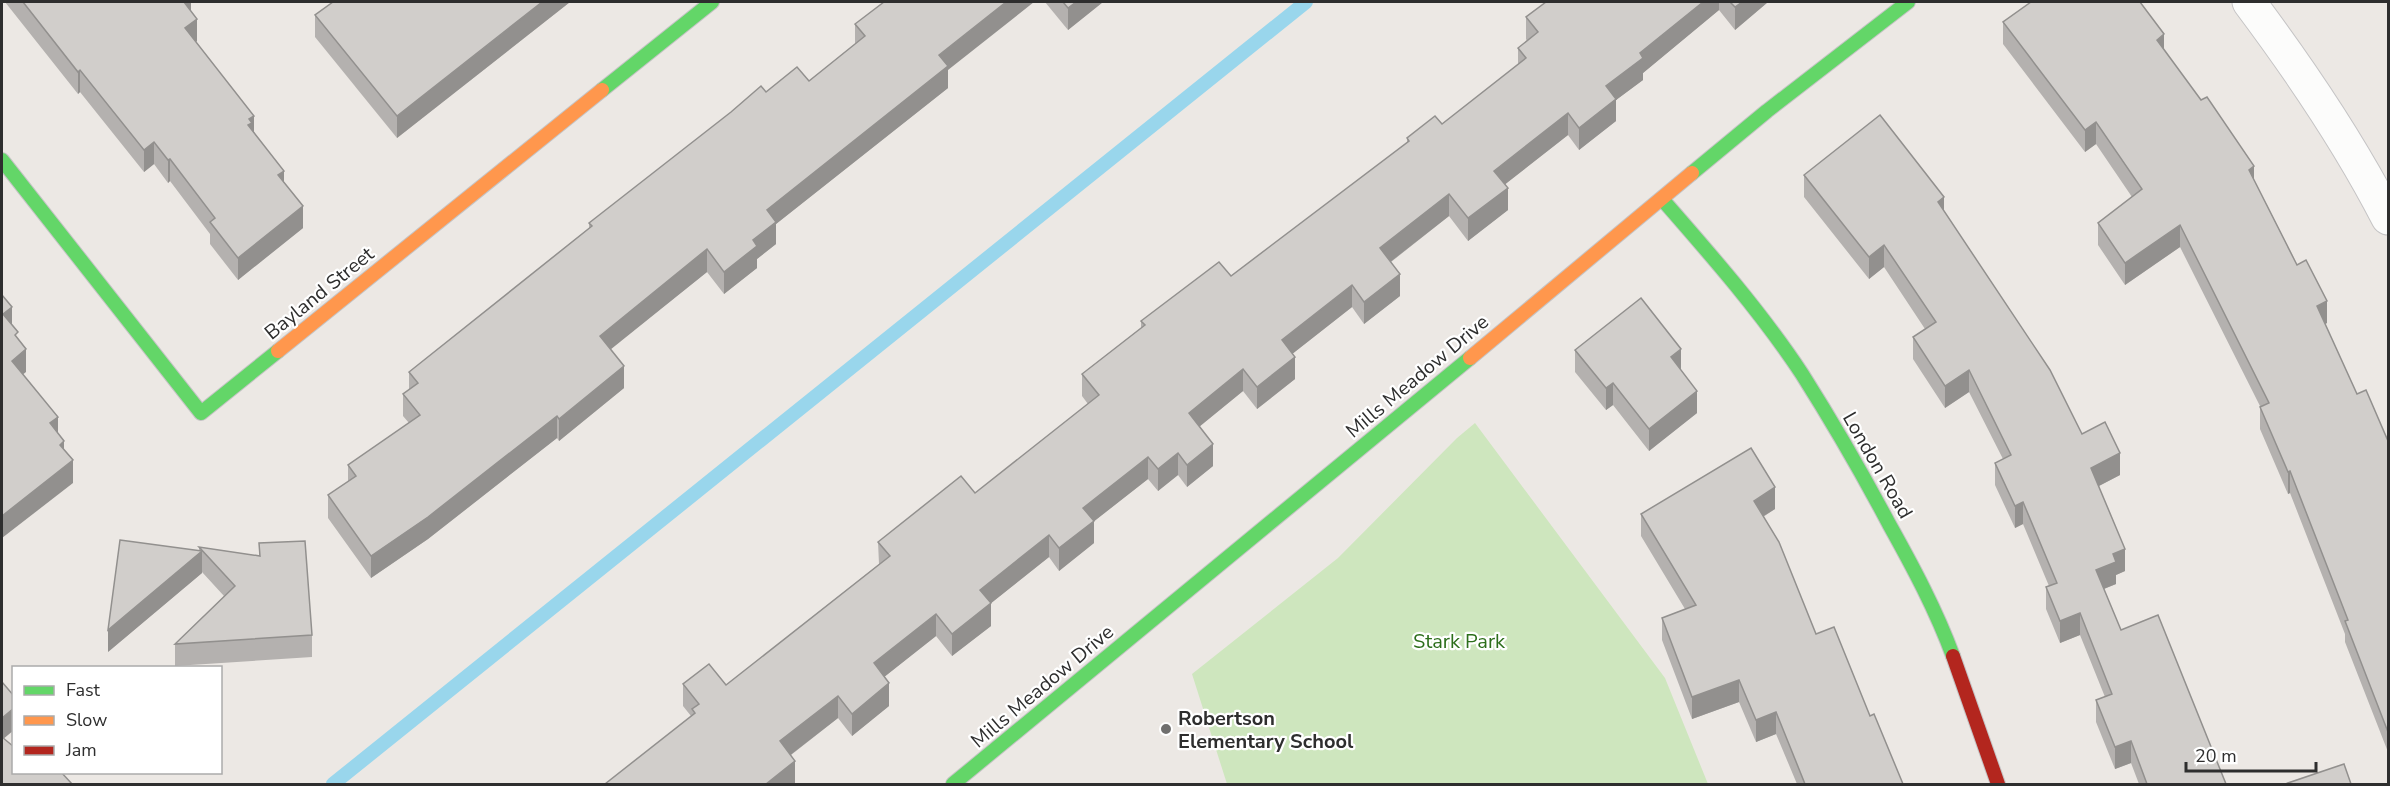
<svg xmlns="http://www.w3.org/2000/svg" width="2390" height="786" viewBox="0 0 2390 786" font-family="'Nunito Sans',sans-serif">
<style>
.green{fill:#cee6be}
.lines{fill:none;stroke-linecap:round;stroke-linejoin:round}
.stream{stroke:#99d6ec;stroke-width:14}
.street-casing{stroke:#c5c4c5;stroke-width:35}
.fast-casing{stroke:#c5c4c5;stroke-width:16}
.slow-casing{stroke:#c5c4c5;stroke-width:16}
.jam-casing{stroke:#c5c4c5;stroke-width:16}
.street{stroke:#fcfcfb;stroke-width:33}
.fast{stroke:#63d668;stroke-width:14}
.slow{stroke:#ff974d;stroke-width:14}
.jam{stroke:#b3261e;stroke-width:14}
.wall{fill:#b4b1af}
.shaded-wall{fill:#92908e}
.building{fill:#d1cecb;stroke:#92908e;stroke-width:1.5}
.poi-dot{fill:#706f6e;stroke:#fff;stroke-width:2}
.labels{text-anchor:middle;stroke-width:4.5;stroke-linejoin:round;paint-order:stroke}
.street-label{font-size:20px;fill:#2e2e2e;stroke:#fff}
.park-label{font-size:20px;fill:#2c6e1b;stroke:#fff}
.poi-label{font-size:20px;font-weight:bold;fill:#2e2e2e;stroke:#fff;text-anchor:start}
</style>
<rect width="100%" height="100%" fill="#ece8e4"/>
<!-- green -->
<path class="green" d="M1475 423 1665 678 1708 784H1227L1192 674 1338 558 1457 438Z"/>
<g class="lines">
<!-- stream -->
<path class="stream" d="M333 784 1306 2"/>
<defs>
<path id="street" d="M2249 2C2300 70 2349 142 2388 218"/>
<g id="fast">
<path d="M602 90 712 2"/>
<path d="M2 160 201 413 278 351"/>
<path d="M1692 173 1767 111 1908 2"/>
<path d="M1662 199C1711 255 1761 312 1802 374 1833 423 1862 473 1889 524 1913 567 1936 610 1953 656"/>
<path d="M953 784 1470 358"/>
</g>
<g id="slow">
<path d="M278 351 602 90"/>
<path d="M1470 358 1692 173"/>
</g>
<path id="jam" d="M1953 656 1998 784"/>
</defs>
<!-- street casing -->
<use href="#street" class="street-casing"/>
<!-- fast casing -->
<use href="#fast" class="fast-casing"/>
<!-- slow casing -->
<use href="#slow" class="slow-casing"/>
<!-- jam casing -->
<use href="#jam" class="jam-casing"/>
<!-- street -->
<use href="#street" class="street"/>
<!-- fast -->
<use href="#fast" class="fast"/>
<!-- slow -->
<use href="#slow" class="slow"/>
<!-- jam -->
<use href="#jam" class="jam"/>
</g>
<!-- wall -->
<g class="wall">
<path d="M5 2H191V11L197 41 196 42 254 132 284 182 303 228 238 280 210 244V234L170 181 168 183 154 164 144 172 80 92 78 94Z"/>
<path d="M570 2 397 138 315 37V15Z"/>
<path d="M1045 2H1103L1068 30Z"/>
<path d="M1546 2H1768L1735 30 1719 10 1643 73V80L1616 100V121L1579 150 1568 135 1505 184 1508 210 1468 241 1449 216 1391 262 1400 296 1364 324 1352 307 1292 354 1295 379 1257 409 1243 391 1199 427 1213 466 1187 487 1178 475 1158 491 1148 479 1094 521V543L1059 571 1049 557 991 603V626L952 656 936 636 884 677 889 706 852 736 838 718 791 755 795 783 691 716 683 706V684L726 685 879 564 878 542 975 493 1088 404 1082 396V374L1141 328V321L1231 276 1407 143V138L1442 124 1518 65V48L1527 41 1526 39V17Z"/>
<path d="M2003 22 2164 50 2254 180 2327 323 2325 324 2357 394 2388 441V778L2387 774 2388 752 2345 642V634L2290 493 2288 494 2260 429V406L2180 247 2125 285 2098 245V223L2132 197 2096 144 2085 152 2003 44Z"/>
<path d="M855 24 948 70V88L776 224V244L757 259V268L724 294 707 272 610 349 624 388 559 441 557 438 428 539 371 578 328 518V495L348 482V465L409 423 403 416V394L409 390V372L589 228V223L766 92 809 81 855 44Z"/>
<path d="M1804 175 1944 211 2082 434 2120 475 2099 486 2125 571 2116 575V584L2104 589 2121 630 2226 784H2139L2131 763 2115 769 2096 722V700L2105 697 2080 635 2060 643 2046 609V587L2049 586 2023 524 2015 528 1995 485V463L2003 459 1969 392 1945 408 1913 359V337L1925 329 1884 267 1869 279 1804 197Z"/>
<path d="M1575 350 1681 370 1697 413 1649 451 1613 405 1606 410 1575 372Z"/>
<path d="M1775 509 1763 517 1816 634 1870 716 1903 784H1797L1776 734 1756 742 1739 702 1692 719 1662 640V618L1685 609 1641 536V514Z"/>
<path d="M259 543 312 635V657L175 666V644L224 596 202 572V573L108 652 199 551V547L259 556Z"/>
</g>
<!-- shaded-wall -->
<g class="shaded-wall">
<path d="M182 2H191V14Z"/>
<path d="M542 2H570L397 138V116Z"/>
<path d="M1006 2H1034L948 70V88L776 224V244L757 259V268L724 294V272L753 240 767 210 939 55Z"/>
<path d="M1076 2H1103L1068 30V8Z"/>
<path d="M1703 2H1719V10L1643 73V80L1616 100V121L1579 150V128L1606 86 1640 53Z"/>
<path d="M1742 2H1768L1735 30V7Z"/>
<path d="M197 19V41L185 50V28Z"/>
<path d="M2164 34V56L2157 40Z"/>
<path d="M80 70V92L78 94V72Z"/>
<path d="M1568 113V135L1494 193V171Z"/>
<path d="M254 116V138L248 147 249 119Z"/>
<path d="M2096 122V144L2085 152V130Z"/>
<path d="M154 142V164L144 172V150Z"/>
<path d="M170 159V181L168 183V160Z"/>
<path d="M2254 166V188L2249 170Z"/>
<path d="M284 171V193L278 175Z"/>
<path d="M1508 188V210L1468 241V218Z"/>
<path d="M1449 194V216L1380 270V248Z"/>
<path d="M1944 197V219L1938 202Z"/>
<path d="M303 206V228L238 280V258Z"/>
<path d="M2180 225V247L2125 285V263Z"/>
<path d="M1884 245V267L1869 279V257Z"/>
<path d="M707 249V272L600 358V336Z"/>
<path d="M1400 274V296L1364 324V302Z"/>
<path d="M1352 285V307L1282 362V340Z"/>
<path d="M2327 301V323L2317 328V306Z"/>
<path d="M12 307V329L3 314Z"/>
<path d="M26 349V372L12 383V361Z"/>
<path d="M1681 349V371L1671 357Z"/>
<path d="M1295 357V379L1257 409V387Z"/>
<path d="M624 366V388L559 441V419Z"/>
<path d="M1243 369V391L1189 435V413Z"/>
<path d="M1969 370V392L1945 408V386Z"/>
<path d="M1613 383V405L1606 410V388Z"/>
<path d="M1697 391V413L1649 451V429Z"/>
<path d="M557 416V438L428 539 371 578V556Z"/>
<path d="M58 417V439L50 423Z"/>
<path d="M64 441V463L60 445Z"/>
<path d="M1213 444V466L1187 487V465Z"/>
<path d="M1178 453V475L1158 491V469Z"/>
<path d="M2120 453V475L2091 490V468Z"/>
<path d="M1148 457V479L1083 530V508Z"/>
<path d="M73 460V483L2 538V516Z"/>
<path d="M2290 471V493L2288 494V472Z"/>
<path d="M1775 487V509L1754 522V501Z"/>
<path d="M2023 502V524L2015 528V506Z"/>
<path d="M1094 521V543L1059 571V548Z"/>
<path d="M1049 535V557L980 612V590Z"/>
<path d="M2125 549V571L2116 575V584L2096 592V570L2113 554Z"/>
<path d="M202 551V573L108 652V630Z"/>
<path d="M991 603V626L952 656V634Z"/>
<path d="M2080 613V635L2060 643V621Z"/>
<path d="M936 614V636L874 685V663Z"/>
<path d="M1739 680V702L1692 719V697Z"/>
<path d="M889 683V706L852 736V714Z"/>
<path d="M838 696V718L780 763V741Z"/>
<path d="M14 708V730L2 740V718Z"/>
<path d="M1776 712V734L1756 742V720Z"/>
<path d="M2131 741V763L2115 769V747Z"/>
<path d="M795 761V783L793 784H766Z"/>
</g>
<!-- building -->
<g class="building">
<path d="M23 2H184L197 19 185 28 254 116 249 119 252 123 248 125 284 171 278 175 303 206 238 258 210 222 215 218 170 159 168 160 154 142 144 150 80 70 78 72Z"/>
<path d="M333 2H542L397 116 315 15Z"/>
<path d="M884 2H1006L939 55 948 66 767 210 776 222 753 240 757 246 724 272 707 249 600 336 624 366 559 419 557 416 428 517 371 556 328 495 356 476 348 465 420 415 403 394 418 383 409 372 592 226 589 223 731 112 761 86 766 92 797 67 809 81 865 36 855 24Z"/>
<path d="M1063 2H1076L1068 8Z"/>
<path d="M1546 2H1703L1640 53 1643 58 1606 86 1616 99 1579 128 1568 113 1494 171 1508 188 1468 218 1449 194 1380 248 1400 274 1364 302 1352 285 1282 340 1295 357 1257 387 1243 369 1189 413 1213 444 1187 465 1178 453 1158 469 1148 457 1083 508 1094 521 1059 548 1049 535 980 590 991 603 952 634 936 614 874 663 889 683 852 714 838 696 780 741 795 761 766 784H605L695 713 692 709 699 704 683 684 709 664 726 685 890 556 878 542 961 476 975 493 1099 395 1082 374 1145 325 1141 321 1219 262 1231 276 1409 141 1407 138 1435 116 1442 124 1526 58 1518 48 1538 32 1526 17Z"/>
<path d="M1730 2H1742L1735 7Z"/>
<path d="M2031 2H2140L2164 34 2157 40 2201 100 2207 97 2254 166 2249 170 2297 265 2306 260 2327 301 2317 306 2357 394 2366 390 2388 441V732L2345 621 2348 620 2290 471 2288 472 2260 407 2269 403 2180 225 2125 263 2098 223 2142 189 2096 122 2085 130 2003 22Z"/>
<path d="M1880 115 1944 197 1938 202 2050 370 2082 434 2105 422 2120 453 2091 468 2125 549 2113 554 2116 562 2096 570 2121 630 2158 615 2226 784H2147L2131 741 2115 747 2096 700 2112 694 2080 613 2060 621 2046 587 2057 583 2023 502 2015 506 1995 463 2011 455 1969 370 1945 386 1913 337 1936 322 1884 245 1869 257 1804 175Z"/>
<path d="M2 295 12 307 3 314 18 332 15 335 26 349 12 361 58 417 50 423 64 441 60 445 73 460 2 516Z"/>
<path d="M1641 298 1681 349 1671 357 1697 391 1649 429 1613 383 1606 388 1575 350Z"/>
<path d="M1751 448 1775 487 1754 501 1779 542 1816 634 1834 627 1870 716 1874 714 1903 784H1805L1776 712 1756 720 1739 680 1692 697 1662 618 1696 605 1641 514Z"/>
<path d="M120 540 202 551 108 630Z"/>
<path d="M305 541 312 635 175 644 235 586 199 547 260 556 259 543Z"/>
<path d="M2 682 14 696V708L2 718Z"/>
<path d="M2 737 14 747V772H61L72 784H2Z"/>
<path d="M2344 764 2351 784H2285Z"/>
</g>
<!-- markers -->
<circle class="poi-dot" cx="1166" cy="729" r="6"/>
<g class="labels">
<!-- street labels -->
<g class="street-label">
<text transform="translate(319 293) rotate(-39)" y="7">Bayland Street</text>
<text transform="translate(1417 376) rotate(-40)" y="7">Mills Meadow Drive</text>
<text transform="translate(1878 465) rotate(60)" y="7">London Road</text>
<text transform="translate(1042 686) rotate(-40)" y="7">Mills Meadow Drive</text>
</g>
<!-- park labels -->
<g class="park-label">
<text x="1459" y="648">Stark Park</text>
</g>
<!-- poi labels -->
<g class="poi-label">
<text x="1178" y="725">Robertson<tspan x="1178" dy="23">Elementary School</tspan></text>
</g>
</g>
<!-- border -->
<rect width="2390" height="786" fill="none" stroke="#2e2e2e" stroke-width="6"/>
<!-- legend -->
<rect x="12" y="666" width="210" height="108" fill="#ffffff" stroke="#ababab" stroke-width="1.5"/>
<rect x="24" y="686" width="30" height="9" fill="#63d668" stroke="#ababab" stroke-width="1.5"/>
<text x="66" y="696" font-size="18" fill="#2e2e2e">Fast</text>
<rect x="24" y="716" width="30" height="9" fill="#ff974d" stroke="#ababab" stroke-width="1.5"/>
<text x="66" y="726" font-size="18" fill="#2e2e2e">Slow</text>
<rect x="24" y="746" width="30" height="9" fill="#b3261e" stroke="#ababab" stroke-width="1.5"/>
<text x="66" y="756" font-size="18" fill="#2e2e2e">Jam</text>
<!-- scale -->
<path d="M2186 762v9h130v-9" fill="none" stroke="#2e2e2e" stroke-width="3"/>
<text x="2195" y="762" font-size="18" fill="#2e2e2e" stroke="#ffffff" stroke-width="4.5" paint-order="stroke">20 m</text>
</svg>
